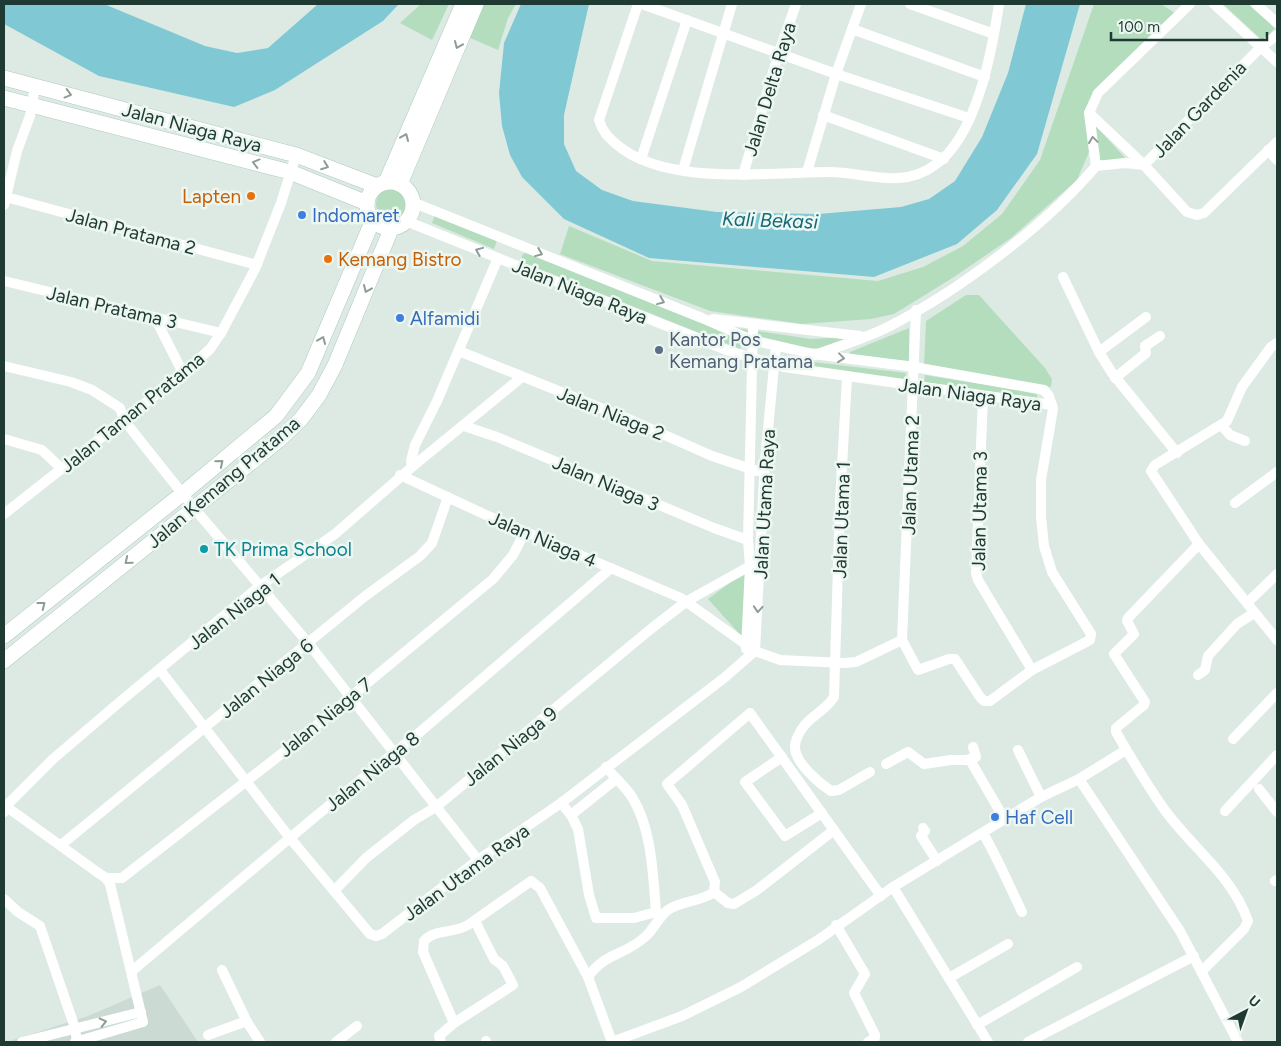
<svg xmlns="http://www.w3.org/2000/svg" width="1281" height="1046" viewBox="0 0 1281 1046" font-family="Figtree,sans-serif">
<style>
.built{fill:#cbdad3}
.green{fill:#b4ddbe}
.water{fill:#80c9d4}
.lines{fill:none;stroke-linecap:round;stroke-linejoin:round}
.secondary-casing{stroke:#afcac0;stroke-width:16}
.street{stroke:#fff;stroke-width:10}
.secondary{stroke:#fff;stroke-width:15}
.oneway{stroke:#8e9c98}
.food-dot{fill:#e8710a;stroke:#edf7f2;stroke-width:2}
.shop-dot{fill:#3f7fe0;stroke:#edf7f2;stroke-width:2}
.service-dot{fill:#5c6f8a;stroke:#edf7f2;stroke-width:2}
.culture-dot{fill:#0f9aa8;stroke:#edf7f2;stroke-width:2}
.labels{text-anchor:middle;stroke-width:5;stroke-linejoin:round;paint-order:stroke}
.street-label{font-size:19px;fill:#1e3a32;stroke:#edf7f2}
.food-label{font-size:19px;fill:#c56008;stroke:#edf7f2;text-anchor:end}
.shop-label{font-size:19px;fill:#366cbe;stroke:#edf7f2;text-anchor:start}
.service-label{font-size:19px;fill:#4e5e75;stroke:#edf7f2;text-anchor:start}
.culture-label{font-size:19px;fill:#0d838f;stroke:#edf7f2;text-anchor:start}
.water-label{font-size:20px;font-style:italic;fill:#156a79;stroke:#edf7f2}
</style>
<rect width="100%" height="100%" fill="#ddeae4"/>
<!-- built -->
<path class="built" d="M160 985 198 1042H7L88 1016Z"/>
<!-- green -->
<g class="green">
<path d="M421 4H449L432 40 400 23Z"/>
<path d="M483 4H516L508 18 498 50 468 37Z"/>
<path d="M1094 4H1161L1175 13 1094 94 1085 119 1089 152 1077 180 1011 238 954 277 894 314 871 319 802 324 710 311 560 254 569 226 652 261 878 281 923 267 963 246 1002 214 1040 160Z"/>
<path d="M1223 4H1248L1275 28 1263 41Z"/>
<path d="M1096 126 1126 159 1123 161 1097 160 1094 129Z"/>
<circle cx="391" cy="204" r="15"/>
<path d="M435 214 497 240 494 249 432 223Z"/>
<path d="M530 251 740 339 743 341 740 349 526 264 521 259 523 254Z"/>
<path d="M966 295H979L1045 368 1052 379 1051 387 924 366 926 321Z"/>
<path d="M736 328 812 339 847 337 841 343 824 349 770 345Z"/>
<path d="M909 328V361L849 355 850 352Z"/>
<path d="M813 362 906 373 905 381 812 370Z"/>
<path d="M925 375 1037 393V398L924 383Z"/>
<path d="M747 570 745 640 708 599Z"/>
</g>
<!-- water -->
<g class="water">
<path d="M4 4H104L205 46 237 53 268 48 318 4H399L383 21 275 90 234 107 99 76 4 24Z"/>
<path d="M521 4H589L564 115V144L576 171 602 190 633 201 717 212 818 214 901 207 929 199 955 181 982 137 1008 73 1026 4H1080L1037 154 997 210 957 244 874 277 649 258 564 219 522 177 510 155 502 126 499 93 504 43Z"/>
</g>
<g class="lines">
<defs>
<g id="secondary">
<path d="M4 78 296 155 377 186"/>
<path d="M4 98 290 172 367 203"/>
<path d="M386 182 463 4"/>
<circle cx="390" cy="205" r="23"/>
<path d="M400 184 476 4"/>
<path d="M4 636 182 494 276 416 308 373 373 220"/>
<path d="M4 661 279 440 301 419 319 395 335 365 392 227"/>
</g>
</defs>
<!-- secondary casing -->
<use href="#secondary" class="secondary-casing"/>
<!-- street -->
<g class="street">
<path d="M638 4 599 120C602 131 608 137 616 144 666 187 767 172 829 172 866 172 901 190 935 165 977 136 992 51 999 4"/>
<path d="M642 4 836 74 969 118"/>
<path d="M910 4 994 34"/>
<path d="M1190 4 1098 93 1089 113 1144 165 1187 212 1197 215 1204 213 1277 142"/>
<path d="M1214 4 1277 62"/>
<path d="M1256 4 1277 23"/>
<path d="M852 29 985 77"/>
<path d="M1089 113 1096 166"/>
<path d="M823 115 944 159"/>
<path d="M1268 150 1277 160"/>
<path d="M641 159 687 20"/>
<path d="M1144 165 1261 47 1277 35"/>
<path d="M683 170 732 4"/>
<path d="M807 172 836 74 861 4"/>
<path d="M743 175 779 52 796 4"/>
<path d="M6 197 257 265"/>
<path d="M412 202 702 318 752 340 813 354 914 367 1044 390 1049 396 1053 409 1041 480V517L1044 546 1052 572 1091 634 1090 640 1032 670 990 701H984L980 697 955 659H949L918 670 902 640"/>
<path d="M4 205 17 151 30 116 35 86"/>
<path d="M406 221 729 351 784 367 1052 405"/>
<path d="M1063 277 1099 352 1112 373 1177 453"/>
<path d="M4 281 221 333"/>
<path d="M155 318 183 373"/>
<path d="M713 319 860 336"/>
<path d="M1277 343 1271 347 1242 387 1227 421 1155 465 1151 471 1199 544 1277 640"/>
<path d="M459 351 633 421 712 456 757 471"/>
<path d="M1099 352 1146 317"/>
<path d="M4 366 71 382 92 390 120 408 124 420 146 448 194 508 309 644 478 860"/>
<path d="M784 367C819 351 857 343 890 326 960 290 1046 225 1096 166L1125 163 1144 165"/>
<path d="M847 377 840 502 834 697C824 712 813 714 804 726 800 731 795 740 795 747 795 763 819 783 831 791L839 790 870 772"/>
<path d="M1115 378 1146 353 1145 346 1160 336"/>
<path d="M983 396 976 573 978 580 1032 670"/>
<path d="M464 426 497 437 714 528 748 540"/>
<path d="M1222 426 1230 435 1245 441"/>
<path d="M4 439 42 450 62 469"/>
<path d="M412 467 522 377"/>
<path d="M400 475 486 515 681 598 755 651 780 660 844 663 856 662 902 640"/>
<path d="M1235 503 1277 472"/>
<path d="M4 514 186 371 210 349 221 333 255 269 281 203 296 155"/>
<path d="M1199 544 1128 618 1127 621 1134 634 1114 654 1145 702 1144 705 1116 728V732C1131 758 1147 785 1164 809 1192 848 1232 875 1248 921L1244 929 1202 971"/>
<path d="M1247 603 1277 574"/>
<path d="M902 640 916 310"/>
<path d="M746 649 750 566 748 540 753 325"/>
<path d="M160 670 290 838 370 934 376 936 382 934 478 860 561 803 724 678 755 651 765 460 776 346"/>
<path d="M1198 675 1205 670 1208 656 1237 624 1254 613"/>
<path d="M1233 739 1277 693"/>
<path d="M1018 750 1041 797"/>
<path d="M782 757 745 782 785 836 822 813"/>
<path d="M967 760 976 757 973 747"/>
<path d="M886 764 908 752 924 764 951 760H970L1005 820"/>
<path d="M1079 779 1180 931 1238 1042"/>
<path d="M1259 789 1277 812"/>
<path d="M561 803 571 815 578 829 589 895 596 918H634L656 912C653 875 652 829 632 797 625 786 614 777 606 767"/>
<path d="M4 805 97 872 106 878 110 884 143 1022 75 1042"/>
<path d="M1225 811 1277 755"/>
<path d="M4 812 5 807 53 759 122 700 260 586 335 534 412 467 411 461 415 445 437 401 498 258"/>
<path d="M571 815 616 779"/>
<path d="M923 828 925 831 921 836 937 861"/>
<path d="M983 833C998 859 1009 885 1022 912"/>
<path d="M61 845 364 597 420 556 432 543 448 497"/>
<path d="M106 878H122L289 748 493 579 513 555 525 532"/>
<path d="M1275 881 1277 880"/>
<path d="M893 887 988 1042"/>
<path d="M334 891 366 858 414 820 436 807 652 628 687 601 750 566"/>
<path d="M714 892 728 903 734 904 757 890 834 830"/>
<path d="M4 899 18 912 40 926 75 1028 77 1042"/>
<path d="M836 925 865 974 854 993 875 1035V1038L868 1042"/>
<path d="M222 970 247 1022"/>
<path d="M132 971 316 816 420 732 611 568"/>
<path d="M588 977C605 952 625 956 646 936 654 929 660 915 668 910 681 900 702 902 714 892L715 882 682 805 667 784 750 713 881 896"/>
<path d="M949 978 1008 944"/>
<path d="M454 1023 423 952 424 941C434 929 452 934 468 925L531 881 540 888 588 977 612 1042"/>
<path d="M977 1025 1077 967"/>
<path d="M208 1035 244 1022H247L260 1042"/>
<path d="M486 1041V1042"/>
<path d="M22 1042 141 1012"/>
<path d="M336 1042 357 1026"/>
<path d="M441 1042 439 1036 454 1023 513 985 503 966 494 959 475 921"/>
<path d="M612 1042 682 1016 741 987 818 940 893 887 1041 797 1079 779 1126 750"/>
<path d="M1028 1042 1194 956"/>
</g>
<!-- secondary -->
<use href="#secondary" class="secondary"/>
</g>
<!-- one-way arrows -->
<defs><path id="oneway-chevron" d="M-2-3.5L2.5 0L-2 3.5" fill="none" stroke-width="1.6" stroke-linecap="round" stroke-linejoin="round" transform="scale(1.25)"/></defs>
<g class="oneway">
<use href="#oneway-chevron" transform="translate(458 45) rotate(113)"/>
<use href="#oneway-chevron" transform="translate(68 94) rotate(15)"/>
<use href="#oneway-chevron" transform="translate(405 137) rotate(-67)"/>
<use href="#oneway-chevron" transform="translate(1093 140) rotate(-98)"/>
<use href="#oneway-chevron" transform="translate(256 163) rotate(-165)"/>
<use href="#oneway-chevron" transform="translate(325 166) rotate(21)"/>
<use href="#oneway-chevron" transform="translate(479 251) rotate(-158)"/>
<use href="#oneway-chevron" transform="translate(539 253) rotate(22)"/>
<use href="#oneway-chevron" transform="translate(367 289) rotate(113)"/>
<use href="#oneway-chevron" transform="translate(661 301) rotate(22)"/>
<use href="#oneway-chevron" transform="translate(322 340) rotate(-67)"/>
<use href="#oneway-chevron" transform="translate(841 358) rotate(7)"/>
<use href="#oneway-chevron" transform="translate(220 463) rotate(-40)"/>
<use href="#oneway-chevron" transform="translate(128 561) rotate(141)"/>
<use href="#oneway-chevron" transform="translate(42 605) rotate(-38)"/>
<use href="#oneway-chevron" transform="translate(758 609) rotate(94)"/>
<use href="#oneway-chevron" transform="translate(103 1022) rotate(-13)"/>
</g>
<!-- markers -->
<g class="food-dot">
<circle cx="251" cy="196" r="5"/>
<circle cx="328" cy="259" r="5"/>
</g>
<g class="shop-dot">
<circle cx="302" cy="215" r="5"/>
<circle cx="400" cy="318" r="5"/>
<circle cx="995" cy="817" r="5"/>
</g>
<circle class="service-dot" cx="659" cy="350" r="5"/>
<circle class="culture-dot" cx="204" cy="549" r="5"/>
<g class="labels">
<!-- street labels -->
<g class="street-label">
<text transform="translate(769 89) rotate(-73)" y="7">Jalan Delta Raya</text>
<text transform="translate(1199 109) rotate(-46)" y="7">Jalan Gardenia</text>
<text transform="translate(192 127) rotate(15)" y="7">Jalan Niaga Raya</text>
<text transform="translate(131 231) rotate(15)" y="7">Jalan Pratama 2</text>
<text transform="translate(580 291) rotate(22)" y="7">Jalan Niaga Raya</text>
<text transform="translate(112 307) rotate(13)" y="7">Jalan Pratama 3</text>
<text transform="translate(970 394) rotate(8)" y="7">Jalan Niaga Raya</text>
<text transform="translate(132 412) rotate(-39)" y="7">Jalan Taman Pratama</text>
<text transform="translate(611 413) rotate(22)" y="7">Jalan Niaga 2</text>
<text transform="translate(910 475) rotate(-88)" y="7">Jalan Utama 2</text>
<text transform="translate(223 482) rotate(-40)" y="7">Jalan Kemang Pratama</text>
<text transform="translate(606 483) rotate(23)" y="7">Jalan Niaga 3</text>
<text transform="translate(764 504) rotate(-87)" y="7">Jalan Utama Raya</text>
<text transform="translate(979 511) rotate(-89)" y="7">Jalan Utama 3</text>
<text transform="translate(841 520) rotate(-88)" y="7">Jalan Utama 1</text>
<text transform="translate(543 539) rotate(23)" y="7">Jalan Niaga 4</text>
<text transform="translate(234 611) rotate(-38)" y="7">Jalan Niaga 1</text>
<text transform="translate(266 678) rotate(-39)" y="7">Jalan Niaga 6</text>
<text transform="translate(325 717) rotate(-39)" y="7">Jalan Niaga 7</text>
<text transform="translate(510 746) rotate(-39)" y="7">Jalan Niaga 9</text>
<text transform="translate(372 771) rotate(-39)" y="7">Jalan Niaga 8</text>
<text transform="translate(466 872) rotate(-36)" y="7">Jalan Utama Raya</text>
</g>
<!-- food labels -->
<g class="food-label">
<text x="241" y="203">Lapten</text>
<text x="338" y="266" text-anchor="start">Kemang Bistro</text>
</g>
<!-- shop labels -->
<g class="shop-label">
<text x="312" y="222">Indomaret</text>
<text x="410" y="325">Alfamidi</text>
<text x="1005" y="824">Haf Cell</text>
</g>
<!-- service labels -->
<g class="service-label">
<text x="669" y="346">Kantor Pos<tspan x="669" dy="22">Kemang Pratama</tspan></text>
</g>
<!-- culture labels -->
<g class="culture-label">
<text x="214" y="556">TK Prima School</text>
</g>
<!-- water labels -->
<g class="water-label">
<text transform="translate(770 220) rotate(2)" y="7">Kali Bekasi</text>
</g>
</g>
<!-- border -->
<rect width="1281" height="1046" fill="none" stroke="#1e3a32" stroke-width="10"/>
<!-- north arrow -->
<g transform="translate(1246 1011) rotate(41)" stroke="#edf7f2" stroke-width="4" paint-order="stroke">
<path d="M0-4L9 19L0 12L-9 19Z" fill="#1e3a32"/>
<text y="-8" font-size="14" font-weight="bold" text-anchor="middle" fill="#1e3a32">U</text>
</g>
<!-- scale -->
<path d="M1111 32v8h156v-8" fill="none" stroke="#1e3a32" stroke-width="2.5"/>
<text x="1118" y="32" font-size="15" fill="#1e3a32" stroke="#edf7f2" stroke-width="4" paint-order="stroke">100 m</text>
</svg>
